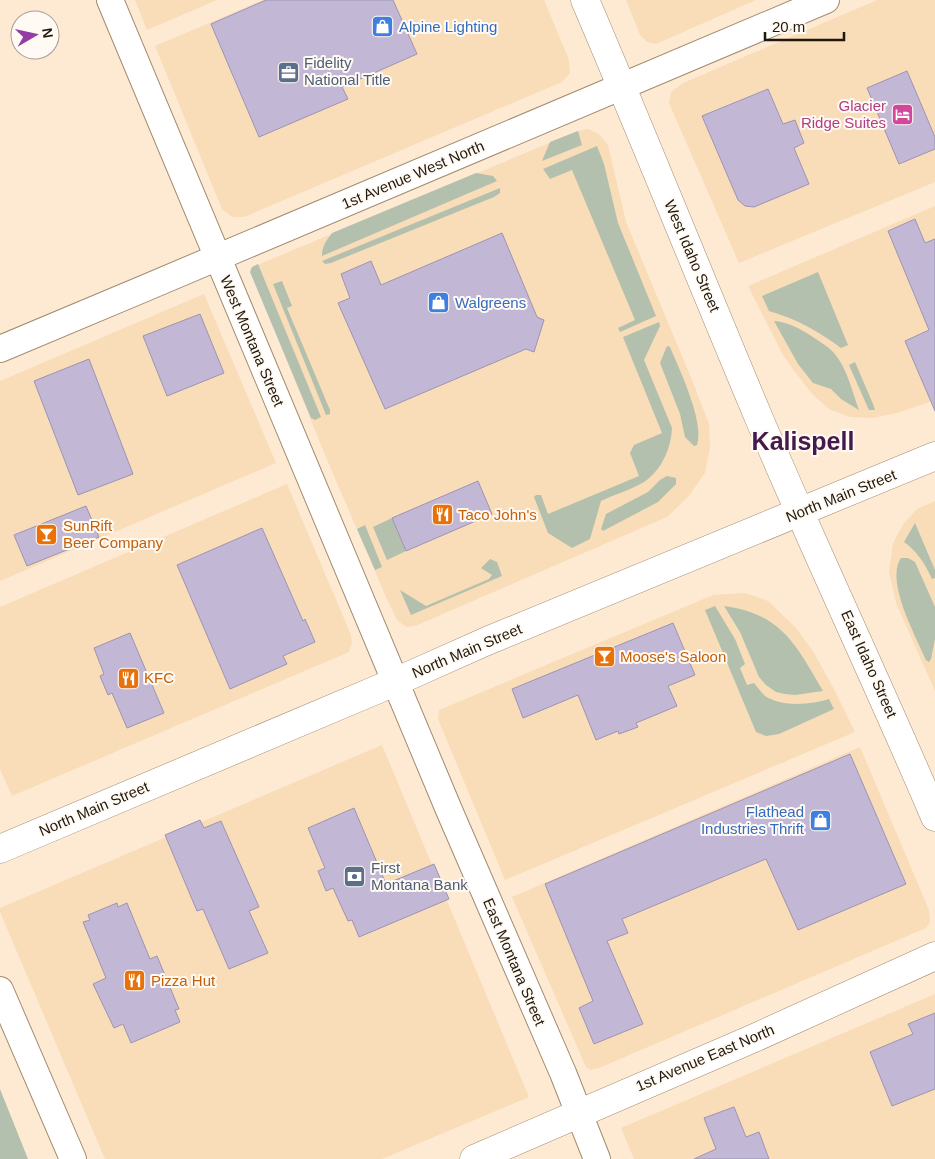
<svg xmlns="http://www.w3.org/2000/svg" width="935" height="1159" viewBox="0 0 935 1159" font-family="Helvetica,sans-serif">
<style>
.built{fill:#f9dcb8}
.green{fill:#b3c0ae}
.building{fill:#c2b8d6;stroke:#9d93b3}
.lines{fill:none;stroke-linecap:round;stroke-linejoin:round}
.minor-casing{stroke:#a28b6f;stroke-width:28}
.tertiary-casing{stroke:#a28b6f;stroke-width:29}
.primary-casing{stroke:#a28b6f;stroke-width:29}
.trunk-casing{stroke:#a28b6f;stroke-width:29}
.minor{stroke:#fff;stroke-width:26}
.tertiary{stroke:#fff;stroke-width:28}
.primary{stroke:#fff;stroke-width:28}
.trunk{stroke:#fff;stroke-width:28}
.labels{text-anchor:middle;stroke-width:4;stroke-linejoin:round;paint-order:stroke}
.shop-label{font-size:15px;fill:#366cbe;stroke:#fffaf4;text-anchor:start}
.service-label{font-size:15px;fill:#4e5e75;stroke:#fffaf4;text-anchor:start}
.hotel-label{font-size:15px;fill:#b23c85;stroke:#fffaf4;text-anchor:end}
.street-label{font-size:15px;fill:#20180d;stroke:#fffaf4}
.food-label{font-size:15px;fill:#c56008;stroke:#fffaf4;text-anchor:start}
.town-label{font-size:25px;font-weight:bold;fill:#44194c;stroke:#fffaf4}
</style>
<rect width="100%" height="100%" fill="#feead2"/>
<!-- built -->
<g class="built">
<path d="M135 0H217L147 30Z"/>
<path d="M263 0H544L569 60 570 73 562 82 244 217H232L222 209 155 46Z"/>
<path d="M626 0H756L656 44 647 42 640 35Z"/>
<path d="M877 0H935V182L739 263 669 103 671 92 683 83Z"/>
<path d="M588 129 599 134 608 145 626 222 692 380 709 424 710 447 705 473 688 497 667 517 415 626 406 627 397 620 386 597 325 455 250 269 262 263 578 131Z"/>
<path d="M935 206V400L900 412 873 418 850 417 829 409 812 394 792 368 783 355 748 286Z"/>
<path d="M204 294 276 463 0 581V381Z"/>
<path d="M287 484 351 635 352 643 349 652 12 796 0 769V607Z"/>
<path d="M935 501V691L896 603 889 572 893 543 904 523 917 509Z"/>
<path d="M745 593 768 601 796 628 814 653 834 689 855 732 505 880 438 719 439 710 713 595Z"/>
<path d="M382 745 529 1097 382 1159H105L0 912V908Z"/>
<path d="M860 747 929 910 930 922 926 928 599 1068 591 1070 586 1067 512 897Z"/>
<path d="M935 994V1159H634L621 1128Z"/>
</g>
<!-- green -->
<g class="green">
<path d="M578 131 582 145 542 161 550 142Z"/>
<path d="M597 146 604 164 618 223 656 316 620 332 618 328 635 320 572 170 550 179 543 169Z"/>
<path d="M476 173 493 176 497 181 322 256C322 246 326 241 332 233Z"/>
<path d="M500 188V193L494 197 331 263 325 264 322 261Z"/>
<path d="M258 264 321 417 315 420 311 418 250 272 252 267Z"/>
<path d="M818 272 848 345 841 348C818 331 797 319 769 311L762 296Z"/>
<path d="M282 281 292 306 287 308 330 410V414L326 415 273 284Z"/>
<path d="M774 321C787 322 799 328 810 335 818 341 828 346 834 353 847 368 852 391 859 410L841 399 831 389 813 383 798 364Z"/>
<path d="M659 322 660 326 644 360 672 428C671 448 662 470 644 482 631 490 615 494 601 501L590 539 572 548 548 533 534 497 536 495H541L548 514 639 476 630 453 634 445 662 433 623 337Z"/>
<path d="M667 346 670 347C679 369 705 422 697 445L694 446 685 437 680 414 660 363Z"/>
<path d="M855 362 873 404 875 410H869L868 408 849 365Z"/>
<path d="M667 476 676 478V484L658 502 603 531 601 529 606 514 648 492 660 480Z"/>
<path d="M392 518 406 551 387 560 373 527Z"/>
<path d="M915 523 935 570V578L932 579C925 564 918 552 904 542Z"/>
<path d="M365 525 382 567 375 570 357 529Z"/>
<path d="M901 558H908L915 562 935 607V639L931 659 929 662 926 660C916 636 885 581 901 558Z"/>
<path d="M490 559 497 562 502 576 411 615 400 590 426 606 489 579 492 575 481 568Z"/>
<path d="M715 606 735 639 745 664 740 668 747 685 754 683C758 688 761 692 765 696 781 707 811 705 829 699L834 709 779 734 766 736 756 732 705 610Z"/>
<path d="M724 606C782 614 796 645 823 691L795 695 785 694 776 692 766 685 759 677 740 632Z"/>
<path d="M0 1089 28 1159H0Z"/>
</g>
<!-- building -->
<g class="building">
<path d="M266 0H393L417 54 342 87 348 99 259 137 211 24Z"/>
<path d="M907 71 935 137V149L899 164 867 88Z"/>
<path d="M768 89 783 124 795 120 804 143 794 148 809 184 754 207 745 206 738 200 702 116Z"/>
<path d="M915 219 925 243 935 239V411L905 341 929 330 888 231Z"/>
<path d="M502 233 537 317 544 320 534 352 526 349 385 409 338 303 350 298 341 274 371 261 381 285Z"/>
<path d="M200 314 224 373 167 396 143 336Z"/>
<path d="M89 359 133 474 78 495 34 381Z"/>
<path d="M478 481 492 514 406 551 392 518Z"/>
<path d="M86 506 99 537 27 566 14 535Z"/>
<path d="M262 528 303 621 305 619 315 642 283 656 287 664 230 689 177 565Z"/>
<path d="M673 623 695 675 668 686 677 706 636 723 638 727 619 734 618 731 596 740 578 695 523 718 512 689Z"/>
<path d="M130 633 164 713 127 728 112 693 108 695 100 676 104 674 94 648Z"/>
<path d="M850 754 906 884 798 930 766 859 622 919 628 933 607 941 643 1024 594 1044 579 1008 593 1001 545 884Z"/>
<path d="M354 808 386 884 434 864 449 899 359 937 352 920 348 921 333 888 326 891 318 871 325 868 308 828Z"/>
<path d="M200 820 204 828 221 821 259 907 249 911 268 953 229 969 203 909 197 911 165 835Z"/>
<path d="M117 903 118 907 127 903 150 959 157 956 179 1009 175 1010 180 1022 131 1043 123 1024 114 1028 93 984 106 978 83 922 90 920 88 915Z"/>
<path d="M935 1013V1089L892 1106 870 1052 913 1034 908 1024Z"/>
<path d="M734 1107 746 1137 759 1132 769 1159H694L716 1149 704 1118Z"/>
</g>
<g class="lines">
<defs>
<g id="minor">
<path d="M110 0 449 810 563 1073 597 1159"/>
<path d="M0 349C276 234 550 114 826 0"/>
<path d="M0 990 73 1159"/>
</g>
<path id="tertiary" d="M474 1159 752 1039 935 956"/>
<path id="primary" d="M0 849 395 682 487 641 935 456"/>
<path id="trunk" d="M585 0C644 138 700 278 758 416 815 551 878 683 935 817"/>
</defs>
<!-- minor casing -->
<use href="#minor" class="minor-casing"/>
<!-- tertiary casing -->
<use href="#tertiary" class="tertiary-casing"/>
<!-- primary casing -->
<use href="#primary" class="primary-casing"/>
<!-- trunk casing -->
<use href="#trunk" class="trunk-casing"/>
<!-- minor -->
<use href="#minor" class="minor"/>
<!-- tertiary -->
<use href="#tertiary" class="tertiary"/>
<!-- primary -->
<use href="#primary" class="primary"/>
<!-- trunk -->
<use href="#trunk" class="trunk"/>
</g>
<!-- icons -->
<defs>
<symbol id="shop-square" viewBox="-11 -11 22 22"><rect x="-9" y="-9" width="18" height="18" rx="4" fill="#3f7fe0" stroke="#fffaf4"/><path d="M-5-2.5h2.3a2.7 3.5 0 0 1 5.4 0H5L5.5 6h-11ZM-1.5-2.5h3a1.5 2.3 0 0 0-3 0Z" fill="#fff"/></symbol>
<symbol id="office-square" viewBox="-11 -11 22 22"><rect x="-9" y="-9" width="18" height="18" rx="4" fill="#5c6f8a" stroke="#fffaf4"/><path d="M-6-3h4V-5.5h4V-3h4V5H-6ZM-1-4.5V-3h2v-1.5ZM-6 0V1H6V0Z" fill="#fff"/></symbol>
<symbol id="hotel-square" viewBox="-11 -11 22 22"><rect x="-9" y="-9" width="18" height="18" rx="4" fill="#d1479c" stroke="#fffaf4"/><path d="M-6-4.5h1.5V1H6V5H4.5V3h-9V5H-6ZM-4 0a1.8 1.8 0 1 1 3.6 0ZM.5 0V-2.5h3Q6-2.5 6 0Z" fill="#fff"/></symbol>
<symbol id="restaurant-square" viewBox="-11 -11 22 22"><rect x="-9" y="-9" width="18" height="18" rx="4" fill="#e8710a" stroke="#fffaf4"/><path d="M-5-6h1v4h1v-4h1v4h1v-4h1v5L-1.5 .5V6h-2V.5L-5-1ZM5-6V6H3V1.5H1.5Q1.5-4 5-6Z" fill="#fff"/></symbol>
<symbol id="bar-square" viewBox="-11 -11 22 22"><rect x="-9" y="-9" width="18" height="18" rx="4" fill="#e8710a" stroke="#fffaf4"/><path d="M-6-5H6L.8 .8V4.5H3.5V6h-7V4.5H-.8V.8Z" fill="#fff"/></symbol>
<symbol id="bank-square" viewBox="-11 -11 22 22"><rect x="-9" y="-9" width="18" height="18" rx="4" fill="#5c6f8a" stroke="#fffaf4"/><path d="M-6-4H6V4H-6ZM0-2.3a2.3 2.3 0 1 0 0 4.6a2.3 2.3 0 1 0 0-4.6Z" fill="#fff"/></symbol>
</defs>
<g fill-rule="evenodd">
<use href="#shop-square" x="370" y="14" width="25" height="25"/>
<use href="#office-square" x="276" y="60" width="25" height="25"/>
<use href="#hotel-square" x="890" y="102" width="25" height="25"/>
<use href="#shop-square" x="426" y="290" width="25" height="25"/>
<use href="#restaurant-square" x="430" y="502" width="25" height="25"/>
<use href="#bar-square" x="34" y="522" width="25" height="25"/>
<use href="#bar-square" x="592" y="644" width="25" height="25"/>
<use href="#restaurant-square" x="116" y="666" width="25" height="25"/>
<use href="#shop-square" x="808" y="808" width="25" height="25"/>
<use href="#bank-square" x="342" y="864" width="25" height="25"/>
<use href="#restaurant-square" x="122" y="968" width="25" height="25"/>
</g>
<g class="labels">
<!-- shop labels -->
<g class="shop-label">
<text x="399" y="32">Alpine Lighting</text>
<text x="455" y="308">Walgreens</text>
<text x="804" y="817" text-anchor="end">Flathead<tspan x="804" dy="17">Industries Thrift</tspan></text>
</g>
<!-- service labels -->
<g class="service-label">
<text x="304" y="68">Fidelity<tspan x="304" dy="17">National Title</tspan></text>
<text x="371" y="873">First<tspan x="371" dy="17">Montana Bank</tspan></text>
</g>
<!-- hotel labels -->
<g class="hotel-label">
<text x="886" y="111">Glacier<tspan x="886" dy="17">Ridge Suites</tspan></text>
</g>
<!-- street labels -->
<g class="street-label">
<text transform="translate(413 175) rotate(-23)" y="5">1st Avenue West North</text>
<text transform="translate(692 256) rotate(67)" y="5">West Idaho Street</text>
<text transform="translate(252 341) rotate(67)" y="5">West Montana Street</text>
<text transform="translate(841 496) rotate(-22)" y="5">North Main Street</text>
<text transform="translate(467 651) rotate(-23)" y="5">North Main Street</text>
<text transform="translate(869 664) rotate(66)" y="5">East Idaho Street</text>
<text transform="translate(94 809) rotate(-23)" y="5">North Main Street</text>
<text transform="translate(514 962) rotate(67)" y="5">East Montana Street</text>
<text transform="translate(705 1058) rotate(-23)" y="5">1st Avenue East North</text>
</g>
<!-- food labels -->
<g class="food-label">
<text x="458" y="520">Taco John's</text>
<text x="63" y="531">SunRift<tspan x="63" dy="17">Beer Company</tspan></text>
<text x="620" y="662">Moose's Saloon</text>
<text x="144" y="683">KFC</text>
<text x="151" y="986">Pizza Hut</text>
</g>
<!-- town labels -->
<g class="town-label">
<text x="803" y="450">Kalispell</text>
</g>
</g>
<!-- north arrow -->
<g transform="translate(35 35) rotate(81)"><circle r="24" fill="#fffaf4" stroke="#a6a098"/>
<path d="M0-4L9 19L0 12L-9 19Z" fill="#953ba6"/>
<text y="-8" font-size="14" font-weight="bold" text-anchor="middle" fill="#20180d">N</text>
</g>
<!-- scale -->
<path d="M765 32v8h79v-8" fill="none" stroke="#20180d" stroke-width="2.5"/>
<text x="772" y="32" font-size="15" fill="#20180d" stroke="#fffaf4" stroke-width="4" paint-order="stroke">20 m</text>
</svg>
